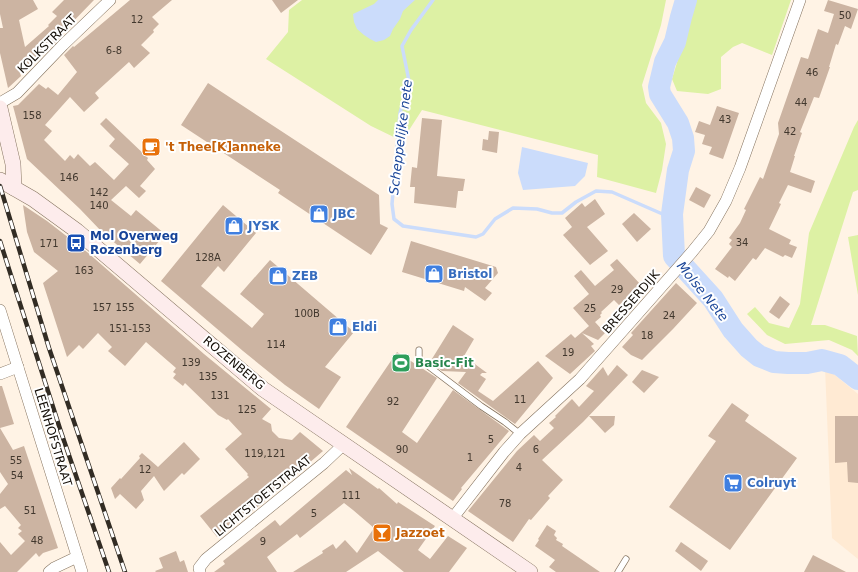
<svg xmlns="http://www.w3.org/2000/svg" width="858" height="572" viewBox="0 0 858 572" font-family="'DejaVu Sans',sans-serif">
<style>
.built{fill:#ffead3}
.green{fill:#ddf1a4}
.water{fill:#cbdcfb}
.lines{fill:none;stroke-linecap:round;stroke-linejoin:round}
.stream{stroke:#cbdcfb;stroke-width:3.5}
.river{stroke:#cbdcfb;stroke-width:22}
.building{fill:#ccb4a2}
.lane-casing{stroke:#84725e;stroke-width:7}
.street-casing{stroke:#84725e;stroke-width:12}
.secondary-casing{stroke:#84725e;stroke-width:16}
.lane{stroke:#fff;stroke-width:5.5}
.street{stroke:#fff;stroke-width:11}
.secondary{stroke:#fdecec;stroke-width:15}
.rail-casing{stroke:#322c24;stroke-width:4.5}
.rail{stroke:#fff;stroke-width:3;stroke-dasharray:9;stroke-linecap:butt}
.labels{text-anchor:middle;stroke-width:4;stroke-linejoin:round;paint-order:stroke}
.number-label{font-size:10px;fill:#42382e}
.street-label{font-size:12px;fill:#140e07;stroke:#fff}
.food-label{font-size:12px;font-weight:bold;fill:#c56008;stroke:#fff;text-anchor:start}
.shop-label{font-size:12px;font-weight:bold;fill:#366cbe;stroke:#fff;text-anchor:start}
.transit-label{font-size:12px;font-weight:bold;fill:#164399;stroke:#fff;text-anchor:start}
.leisure-label{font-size:12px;font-weight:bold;fill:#27864d;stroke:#fff;text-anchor:start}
.water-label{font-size:13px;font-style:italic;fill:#1a4598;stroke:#fff}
</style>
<rect width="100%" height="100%" fill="#fff3e5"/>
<!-- built -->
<path class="built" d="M825 367 858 394V559L832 538Z"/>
<!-- green -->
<g class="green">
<path d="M302 0H666L661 25 642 85 646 103 661 123 666 144 662 170 656 193 597 177 598 155 422 110 402 141 371 126 266 59 288 32 289 10Z"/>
<path d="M696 0H791L772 55 742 43 733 47 721 57V89L708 94 677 91 672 79Z"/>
<path d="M858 120V190L853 192 811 325H825L857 336 858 356 852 350 829 340 785 344 767 335 747 314 755 307 769 323 789 328 800 304 809 233 854 127Z"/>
<path d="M858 235V295L848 237Z"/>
</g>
<!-- water -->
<g class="water">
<path d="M378 0H415L403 11 400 19 393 29 390 36 384 40 376 42 370 39 364 35 357 29 354 22 353 14 374 4Z"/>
<path d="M522 147 588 163 585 176 575 186 523 190 518 173Z"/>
</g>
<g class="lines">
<!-- stream -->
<path class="stream" d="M433 0 411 30 402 46 409 81 400 113 392 204 394 219 403 226 476 237 483 234 495 219 513 208 537 209 552 213H562L576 202 596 191 612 192 667 216 672 217"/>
<!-- river -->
<path class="river" d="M686 0 681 17 675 42 665 62 659 87 660 94 678 123 683 138 684 151 678 170 672 214 674 256 713 299 733 330 749 348 759 356 774 362 788 363H807L822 360 840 365 858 379"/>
</g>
<!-- building -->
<g class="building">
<path d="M0 0H33L38 9 19 20 25 47 49 26 48 25 57 16 52 12 64 0H94L62 33 63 35 54 44 53 43 29 67 19 70 21 76 8 88 0 53V28H3L0 14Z"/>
<path d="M130 0H172L152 17 159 24 153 30 154 32 141 45 150 53 134 68 129 62 95 93 99 98 84 112 70 97 45 125 52 131 44 140 65 161 70 155 74 159 78 154 90 166 95 162 114 180 129 164 109 146 115 139 100 124 106 118 148 158 147 160 155 169 140 186 146 191 139 198 126 186 111 200 131 216 136 210 165 234 140 264 103 233 80 209 27 159 13 106 18 105 39 84 46 89 48 87 58 95 77 72 64 55 73 46 74 47Z"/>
<path d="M272 0H298L281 13Z"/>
<path d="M828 0 858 9 851 29 845 26 838 45 836 44 829 67H830L819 98 814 97 800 132 802 133 794 156H795L790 172 815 181 811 193 788 185 779 203 781 204 769 229 791 240 789 244 797 247 792 258 785 255 783 257 765 248 756 260 753 258 735 281 729 276 728 278 715 269 732 247 729 244 732 240 729 238 740 223 746 210 744 209 760 177 763 179 779 134 778 123 801 57 808 59 818 29 828 33 834 14 824 11Z"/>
<path d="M208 83 379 195 380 224 388 228 371 255 278 193 280 190 181 125Z"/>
<path d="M717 106 739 113 723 159 709 154 712 147 702 144 705 135 695 132 699 121 710 125Z"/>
<path d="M422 118 442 120 437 176 465 179 463 191H458L456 208 414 203 415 187H410L412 167 417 168Z"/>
<path d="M489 131 499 132 497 153 482 150 483 139 488 140Z"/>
<path d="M696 187 711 195 704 208 689 200Z"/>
<path d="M595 199 605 214 587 227 608 251 590 265 563 235 572 227 565 218 582 203 585 207Z"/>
<path d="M23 205 47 221 87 252 204 354 271 409 262 419 271 424 272 431 279 438 292 440 300 432 323 451 264 502 217 537 200 516 249 477 247 475 248 474 225 449 242 434 228 419 227 420 218 415 185 383 183 386 173 378 176 374 173 372 176 368 146 342 125 366 108 351 112 347 98 333 83 349 79 345 67 357 43 283 58 271 34 252 27 232Z"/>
<path d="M223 205 256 233 224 272 218 266 201 286 252 328 264 314 240 294 270 260 354 332 325 367 341 377 319 409 285 385 243 351 161 281Z"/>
<path d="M634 213 651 229 637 242 622 224Z"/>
<path d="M411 241 496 267 498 273 485 288 492 293 485 301 465 287 464 291 402 272Z"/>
<path d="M617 259 641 285 619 305 614 300 601 312 602 313 600 315 601 317 595 322 605 333 598 340 582 333 594 344 591 346 595 351 570 374 545 356 571 334 575 338 589 326 573 308 589 294 574 276 581 270 595 286 614 270 610 265Z"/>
<path d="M676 283 697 303 673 329 642 360 631 355 622 347 633 335 631 333Z"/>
<path d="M780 296 790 304 779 319 769 312Z"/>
<path d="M453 325 474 339 464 356 487 373H482L480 375 486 379 478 391 493 401 538 361 553 378 515 424 458 383 466 372 442 371 430 362Z"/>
<path d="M397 352 437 378 402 432 417 443 453 390 509 431 461 488 462 489 453 501 346 427Z"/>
<path d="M617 365 628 375 583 422 542 460 563 480 548 496 550 498 531 520 529 519 513 542 468 511 517 451 534 435 540 441 554 428 549 423 556 417 555 416 572 399 579 407 594 391 586 386 603 367 608 376Z"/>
<path d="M642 370 659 377 644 393 632 382Z"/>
<path d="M0 386H2L14 424 0 428 13 450 24 446 58 548 43 553 39 557 36 553 17 572H0V542L11 555 25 541 18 534 22 531 18 528 21 525 5 506 0 509V494L8 484 0 472Z"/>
<path d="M732 403 749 415 745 421 797 458 730 550 669 507 716 441 708 436Z"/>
<path d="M589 416H615L614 425 605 433Z"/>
<path d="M835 416H858V483L848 482 847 462 835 463Z"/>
<path d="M184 442 200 459 184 475 182 473 164 491 154 476 141 491 144 500 136 509 120 494 115 499 111 488 120 478 121 479 140 458 139 456 142 453 158 467Z"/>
<path d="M349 468 378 489 379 488 397 504 398 502 435 526 418 550 430 559 448 536 467 548 449 572H404L378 551 346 572H293L323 553 322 551 333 544 336 549 345 540 357 553 374 528 353 510 344 503 300 538 297 534 267 557 277 572H214L225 564 223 561 275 520 280 526 346 470 352 475Z"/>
<path d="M547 525 556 531 554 535 557 538 556 540 563 544 562 546 600 572H556L549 567 555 560 535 546 539 540 538 539Z"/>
<path d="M681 542 708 561 701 571 675 551Z"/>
<path d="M176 551 180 562 184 560 188 572H156L155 571 163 568 159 558Z"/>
<path d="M813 555 846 572H804Z"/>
</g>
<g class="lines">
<defs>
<g id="lane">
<path d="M419 350V359L481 406 505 422 520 434"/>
<path d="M618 572 626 559"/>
</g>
<g id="street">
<path d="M0 103 17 93 63 45 110 0"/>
<path d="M0 310 82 572"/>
<path d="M0 374 18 367"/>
<path d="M452 519 504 452 520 434 580 379 692 252 709 231 726 201 740 168 800 0"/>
<path d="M49 572 54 568 77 557"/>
<path d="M200 572 199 568 206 559 324 463 343 445"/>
</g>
<g id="secondary">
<path d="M0 108 13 164 14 188"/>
<path d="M0 180 33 199 77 231 263 389 530 572"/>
</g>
</defs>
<!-- lane casing -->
<use href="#lane" class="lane-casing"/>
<!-- street casing -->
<use href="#street" class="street-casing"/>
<!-- secondary casing -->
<use href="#secondary" class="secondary-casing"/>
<!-- lane -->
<use href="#lane" class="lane"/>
<!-- street -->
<use href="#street" class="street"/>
<!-- secondary -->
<use href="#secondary" class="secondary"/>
<defs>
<g id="rail">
<path d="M0 186 49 348 125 572"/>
<path d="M0 241 61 432 109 572"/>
</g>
</defs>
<!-- rail casing -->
<use href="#rail" class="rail-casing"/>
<!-- rail -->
<use href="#rail" class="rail"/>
</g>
<!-- icons -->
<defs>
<symbol id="cafe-square" viewBox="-11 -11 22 22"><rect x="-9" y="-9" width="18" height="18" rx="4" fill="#e8710a" stroke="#fff"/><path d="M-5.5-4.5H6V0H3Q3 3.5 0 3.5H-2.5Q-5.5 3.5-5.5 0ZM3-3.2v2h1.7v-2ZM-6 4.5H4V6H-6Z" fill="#fff"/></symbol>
<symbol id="shop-square" viewBox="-11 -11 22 22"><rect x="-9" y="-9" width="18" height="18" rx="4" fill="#3f7fe0" stroke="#fff"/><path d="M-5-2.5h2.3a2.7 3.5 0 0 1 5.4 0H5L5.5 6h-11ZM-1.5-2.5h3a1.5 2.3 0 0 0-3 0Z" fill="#fff"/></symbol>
<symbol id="bus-square" viewBox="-11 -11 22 22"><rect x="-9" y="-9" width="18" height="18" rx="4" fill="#1a4fb4" stroke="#fff"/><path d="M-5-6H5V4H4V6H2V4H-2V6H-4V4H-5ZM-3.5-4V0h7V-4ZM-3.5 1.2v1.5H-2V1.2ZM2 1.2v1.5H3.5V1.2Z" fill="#fff"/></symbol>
<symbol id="stadium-square" viewBox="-11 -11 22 22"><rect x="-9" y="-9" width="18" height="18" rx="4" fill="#2e9e5b" stroke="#fff"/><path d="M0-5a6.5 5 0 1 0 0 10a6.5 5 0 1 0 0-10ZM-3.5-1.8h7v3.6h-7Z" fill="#fff"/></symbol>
<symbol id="supermarket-square" viewBox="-11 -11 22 22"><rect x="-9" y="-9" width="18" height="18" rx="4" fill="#3f7fe0" stroke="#fff"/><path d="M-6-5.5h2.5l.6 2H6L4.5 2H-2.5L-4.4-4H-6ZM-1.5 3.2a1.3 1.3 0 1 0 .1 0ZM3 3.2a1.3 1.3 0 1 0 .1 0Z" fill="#fff"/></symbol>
<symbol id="bar-square" viewBox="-11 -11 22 22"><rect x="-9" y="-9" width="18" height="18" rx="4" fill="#e8710a" stroke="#fff"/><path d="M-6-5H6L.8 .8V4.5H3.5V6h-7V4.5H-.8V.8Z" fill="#fff"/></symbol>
</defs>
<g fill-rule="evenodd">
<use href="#cafe-square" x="140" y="136" width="22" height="22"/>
<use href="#shop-square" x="308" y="203" width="22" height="22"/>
<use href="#shop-square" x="223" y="215" width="22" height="22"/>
<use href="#bus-square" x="65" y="232" width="22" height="22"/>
<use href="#shop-square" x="423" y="263" width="22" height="22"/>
<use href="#shop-square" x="267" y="265" width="22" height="22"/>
<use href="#shop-square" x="327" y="316" width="22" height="22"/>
<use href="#stadium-square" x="390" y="352" width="22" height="22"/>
<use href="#supermarket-square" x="722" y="472" width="22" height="22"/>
<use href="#bar-square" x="371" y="522" width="22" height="22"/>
</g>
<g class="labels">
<!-- number labels -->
<g class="number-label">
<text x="845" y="19">50</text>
<text x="137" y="23">12</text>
<text x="114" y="54">6-8</text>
<text x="812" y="76">46</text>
<text x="801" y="106">44</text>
<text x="32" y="119">158</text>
<text x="725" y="123">43</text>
<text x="790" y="135">42</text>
<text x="69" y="181">146</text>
<text x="99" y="196">142</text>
<text x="99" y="209">140</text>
<text x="742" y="246">34</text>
<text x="49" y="247">171</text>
<text x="208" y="261">128A</text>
<text x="84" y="274">163</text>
<text x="617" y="293">29</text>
<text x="102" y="311">157</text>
<text x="125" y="311">155</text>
<text x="590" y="312">25</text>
<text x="307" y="317">100B</text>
<text x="669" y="319">24</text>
<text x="130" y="332">151-153</text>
<text x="647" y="339">18</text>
<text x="276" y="348">114</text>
<text x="568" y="356">19</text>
<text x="191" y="366">139</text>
<text x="208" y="380">135</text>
<text x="220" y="399">131</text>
<text x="520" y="403">11</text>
<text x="393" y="405">92</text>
<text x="247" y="413">125</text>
<text x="491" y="443">5</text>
<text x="402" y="453">90</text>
<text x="536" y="453">6</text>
<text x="265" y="457">119,121</text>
<text x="470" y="461">1</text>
<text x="16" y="464">55</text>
<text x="519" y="471">4</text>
<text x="145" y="473">12</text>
<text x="17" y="479">54</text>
<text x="351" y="499">111</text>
<text x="505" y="507">78</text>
<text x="30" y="514">51</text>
<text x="314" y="517">5</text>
<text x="37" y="544">48</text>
<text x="263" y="545">9</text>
</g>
<!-- street labels -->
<g class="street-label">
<text transform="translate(47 44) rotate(-45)" y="4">KOLKSTRAAT</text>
<text transform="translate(631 302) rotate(-49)" y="4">BRESSERDIJK</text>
<text transform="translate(234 363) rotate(40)" y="4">ROZENBERG</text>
<text transform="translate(53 437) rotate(73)" y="4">LEENHOFSTRAAT</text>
<text transform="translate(263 496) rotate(-39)" y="4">LICHTSTOETSTRAAT</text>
</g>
<!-- food labels -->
<g class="food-label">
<text x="165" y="151">'t Thee[K]anneke</text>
<text x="396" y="537">Jazzoet</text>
</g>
<!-- shop labels -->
<g class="shop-label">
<text x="333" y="218">JBC</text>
<text x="248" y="230">JYSK</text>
<text x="448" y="278">Bristol</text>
<text x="292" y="280">ZEB</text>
<text x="352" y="331">Eldi</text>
<text x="747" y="487">Colruyt</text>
</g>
<!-- transit labels -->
<g class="transit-label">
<text x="90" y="240">Mol Overweg<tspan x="90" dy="14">Rozenberg</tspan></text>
</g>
<!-- leisure labels -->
<g class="leisure-label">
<text x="415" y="367">Basic-Fit</text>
</g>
<!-- water labels -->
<g class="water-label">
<text transform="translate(400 137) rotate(-83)" y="5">Scheppelijke nete</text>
<text transform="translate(703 291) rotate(51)" y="5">Molse Nete</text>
</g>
</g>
</svg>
